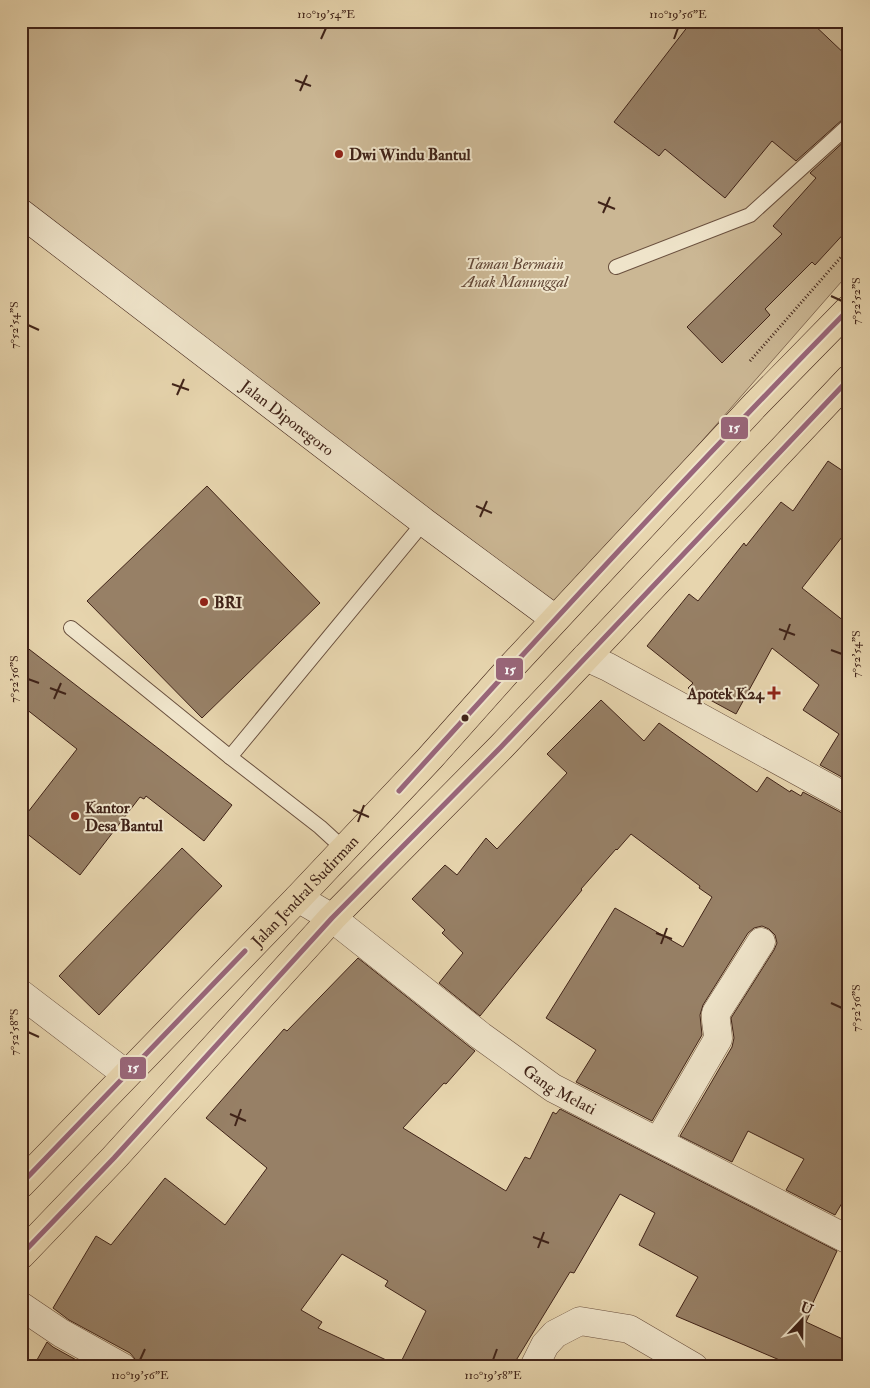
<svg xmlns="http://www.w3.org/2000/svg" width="870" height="1388" viewBox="0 0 870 1388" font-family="'IM FELL Double Pica',serif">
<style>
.green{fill:#cbb794;stroke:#866d56}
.building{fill:#978066;stroke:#402318;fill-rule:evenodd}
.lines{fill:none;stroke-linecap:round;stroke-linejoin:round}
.service-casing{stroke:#6a503e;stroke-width:16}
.minor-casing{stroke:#6a503e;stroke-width:29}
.tertiary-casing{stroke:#6a503e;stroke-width:29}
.secondary-casing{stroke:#402318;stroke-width:29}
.primary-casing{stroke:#402318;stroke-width:29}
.path{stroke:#402318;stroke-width:3;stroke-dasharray:1 2.5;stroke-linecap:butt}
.service{stroke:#efe4ca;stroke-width:14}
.minor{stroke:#efe4ca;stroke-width:28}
.tertiary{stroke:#efe4ca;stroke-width:28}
.secondary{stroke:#efe4ca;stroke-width:28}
.primary{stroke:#e7d5ae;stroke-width:28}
.bus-1-casing{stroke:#efe4ca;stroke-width:9}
.bus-1{stroke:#99667a;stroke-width:5}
.ticks{fill:none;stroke:#402318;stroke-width:2}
.poi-dot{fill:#8f2418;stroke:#efe4ca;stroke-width:2}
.bus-dot{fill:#402318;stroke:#efe4ca;stroke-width:2}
.labels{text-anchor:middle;stroke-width:4;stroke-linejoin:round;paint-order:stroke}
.poi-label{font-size:16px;font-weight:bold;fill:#402318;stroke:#efe4ca;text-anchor:start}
.park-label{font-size:16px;font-style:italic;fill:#634837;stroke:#efe4ca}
.street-label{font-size:16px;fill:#402318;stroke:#efe4ca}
.line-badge{stroke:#efe4ca;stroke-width:2}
.badge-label{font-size:14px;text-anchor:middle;font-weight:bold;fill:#fff}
.neatline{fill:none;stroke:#402318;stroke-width:2}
.ticks-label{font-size:12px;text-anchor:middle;fill:#402318}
</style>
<rect width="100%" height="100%" fill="#e7d5ae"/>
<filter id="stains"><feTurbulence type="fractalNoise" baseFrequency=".004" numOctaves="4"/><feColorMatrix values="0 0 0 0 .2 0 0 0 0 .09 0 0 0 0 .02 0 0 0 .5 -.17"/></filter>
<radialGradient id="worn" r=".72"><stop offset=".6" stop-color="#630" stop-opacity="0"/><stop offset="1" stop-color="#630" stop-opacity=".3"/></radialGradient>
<!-- green -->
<path class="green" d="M21 21H849V273L555 609 21 212Z"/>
<!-- building -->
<g class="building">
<path d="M692 21H810L849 58V116L843 119 796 161 772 141 725 198 665 149 659 156 614 122Z"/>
<path d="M849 137V228L815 265 812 262 765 309 770 315 722 363 687 327 782 234 773 226 816 178 810 173Z"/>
<path d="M828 461 849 475V528L802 588 849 625V781L820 765 839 734 803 710 819 685 772 648 736 714 688 688 693 683 647 646 689 594 698 601 744 543 746 546 781 502 793 511Z"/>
<path d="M207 486 320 603 202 718 87 601Z"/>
<path d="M21 643 232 805 204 841 146 796 144 799 140 797 80 875 21 829V821L77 749 21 705Z"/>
<path d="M601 700 644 741 659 723 757 792 767 777 790 792 791 790 801 796 803 792 842 813 849 815V1191L835 1215 786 1190 804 1159 748 1131 732 1162 680 1136 732 1047 734 1038 731 1018 774 950 777 943 775 935 769 929 762 926 754 928 748 933 703 1005 700 1015 702 1035 652 1121 576 1082 596 1050 546 1018 615 908 683 947 712 897 699 888 700 886 631 834 617 850 616 849 581 889 582 890 480 1016 439 983 463 953 442 933 445 930 412 899 445 865 457 875 486 838 497 849 567 773 547 754Z"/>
<path d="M182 848 222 886 99 1015 59 976Z"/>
<path d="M358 958 475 1051 446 1084 444 1083 403 1128 506 1191 525 1157 530 1159 553 1112 556 1114 560 1109 837 1251 811 1307H813L806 1322 849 1342V1367H796L676 1316 698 1277 639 1245 655 1213 620 1194 574 1273 570 1272 512 1367H138L135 1359 130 1353 69 1320 53 1308 96 1236 111 1245 165 1178 225 1225 267 1168 206 1118 284 1029 287 1031ZM342 1254 388 1281 385 1286 426 1311 399 1366 318 1328 322 1322 301 1310Z"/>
<path d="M47 1342 53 1347 89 1367H33Z"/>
</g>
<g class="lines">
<defs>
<g id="service">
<path d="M616 267 750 215 849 125"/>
<path d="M71 628 230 757 320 827 344 849"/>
<path d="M230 757 424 522"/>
</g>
<g id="minor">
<path d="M586 657 608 667 849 799"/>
<path id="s1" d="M298 898 332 918 481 1036 553 1088 849 1240"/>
<path d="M658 1142 718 1039C718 1030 715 1022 716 1013L761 942"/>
<path d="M21 1306 61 1333 122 1367"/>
<path d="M534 1367 545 1345 555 1334 580 1321 629 1329 694 1367"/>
</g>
<path id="tertiary" d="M21 994 126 1074"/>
<g id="secondary">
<path id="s2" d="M21 213 424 522 555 619"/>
</g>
<g id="primary">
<path id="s3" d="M21 1184 298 898 430 758 511 667 756 404 849 309"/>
<path d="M21 1255 114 1158 332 918 501 747 849 379"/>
</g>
</defs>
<!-- service casing -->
<use href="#service" class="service-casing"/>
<!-- minor casing -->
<use href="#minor" class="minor-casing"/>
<!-- tertiary casing -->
<use href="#tertiary" class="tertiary-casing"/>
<!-- secondary casing -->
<use href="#secondary" class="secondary-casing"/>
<!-- primary casing -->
<use href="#primary" class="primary-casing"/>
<!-- path -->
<path class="path" d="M750 361 849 248"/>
<!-- service -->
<use href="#service" class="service"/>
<!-- minor -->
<use href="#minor" class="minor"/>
<!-- tertiary -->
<use href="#tertiary" class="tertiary"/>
<!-- secondary -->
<use href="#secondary" class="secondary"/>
<!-- primary -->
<use href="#primary" class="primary"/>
<defs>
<g id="bus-1">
<path d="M399 791C546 628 695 466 849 309"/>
<path d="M21 1184 245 951"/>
<path d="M21 1255 114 1158 332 918 501 747 849 379"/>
</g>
</defs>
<!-- bus-1 casing -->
<use href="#bus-1" class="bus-1-casing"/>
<!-- bus-1 -->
<use href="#bus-1" class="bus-1"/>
</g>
<!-- ticks -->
<path class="ticks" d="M321 39 326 28M674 39 678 28M295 80 311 86M300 91 307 75M598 202 615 209M603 213 610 197M831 296 842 301M28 325 39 330M172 384 189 390M177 395 184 379M476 506 492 513M480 517 487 501M779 629 795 635M784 640 790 624M831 650 842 654M28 679 39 683M50 688 66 694M54 699 61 683M353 810 369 817M358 822 364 805M656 933 672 939M661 944 667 928M831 1003 842 1008M28 1032 39 1037M230 1114 246 1121M235 1126 241 1109M533 1237 549 1243M538 1248 544 1232M140 1360 145 1349M493 1360 497 1349"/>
<!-- markers -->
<g class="poi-dot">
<circle cx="339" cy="154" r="5"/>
<circle cx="204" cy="602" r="5"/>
<path d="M771.5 685.5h5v5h5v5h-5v5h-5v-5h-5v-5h5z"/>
<circle cx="75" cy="816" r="5"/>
</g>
<circle class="bus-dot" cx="465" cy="718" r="4.5"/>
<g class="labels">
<!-- poi labels -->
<g class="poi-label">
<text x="349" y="160">Dwi Windu Bantul</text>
<text x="214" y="608">BRI</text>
<text x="764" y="699" text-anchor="end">Apotek K24</text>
<text x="85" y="813">Kantor<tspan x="85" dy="18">Desa Bantul</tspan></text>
</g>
<!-- park labels -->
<g class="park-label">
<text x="515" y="269">Taman Bermain<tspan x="515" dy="18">Anak Manunggal</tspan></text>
</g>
<!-- street labels -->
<g class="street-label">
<text dy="6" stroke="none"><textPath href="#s2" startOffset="336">Jalan Diponegoro</textPath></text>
<text dy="6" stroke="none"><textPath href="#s3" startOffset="408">Jalan Jendral Sudirman</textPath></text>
<text dy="6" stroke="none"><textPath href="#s1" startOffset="325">Gang Melati</textPath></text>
</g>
</g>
<g class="line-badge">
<rect x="720" y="416" width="29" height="24" rx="5" fill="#99667a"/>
<rect x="495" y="657" width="29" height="24" rx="5" fill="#99667a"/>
<rect x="119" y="1056" width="28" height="24" rx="5" fill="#99667a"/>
</g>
<g class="badge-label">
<text x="734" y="432">15</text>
<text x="510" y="674">15</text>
<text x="133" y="1072">15</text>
</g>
<!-- margin -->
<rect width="870" height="1388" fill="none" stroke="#e7d5ae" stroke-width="55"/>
<!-- north arrow -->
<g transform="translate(802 1320) rotate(22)" stroke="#efe4ca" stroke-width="4" paint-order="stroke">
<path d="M0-4L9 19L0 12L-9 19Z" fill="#402318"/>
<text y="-8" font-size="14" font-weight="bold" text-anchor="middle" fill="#402318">U</text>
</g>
<rect x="28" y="28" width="814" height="1332" class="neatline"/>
<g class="ticks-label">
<text x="326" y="18">110°19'54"E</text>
<text x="678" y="18">110°19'56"E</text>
<text transform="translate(856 301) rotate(-90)" y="4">7°52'52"S</text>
<text transform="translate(14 325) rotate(-90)" y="4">7°52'54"S</text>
<text transform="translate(856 654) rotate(-90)" y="4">7°52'54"S</text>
<text transform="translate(14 679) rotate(-90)" y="4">7°52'56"S</text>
<text transform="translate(856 1008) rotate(-90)" y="4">7°52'56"S</text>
<text transform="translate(14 1032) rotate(-90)" y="4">7°52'58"S</text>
<text x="140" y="1379">110°19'56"E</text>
<text x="493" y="1379">110°19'58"E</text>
</g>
<rect width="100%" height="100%" filter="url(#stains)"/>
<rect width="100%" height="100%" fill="url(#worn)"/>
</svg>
